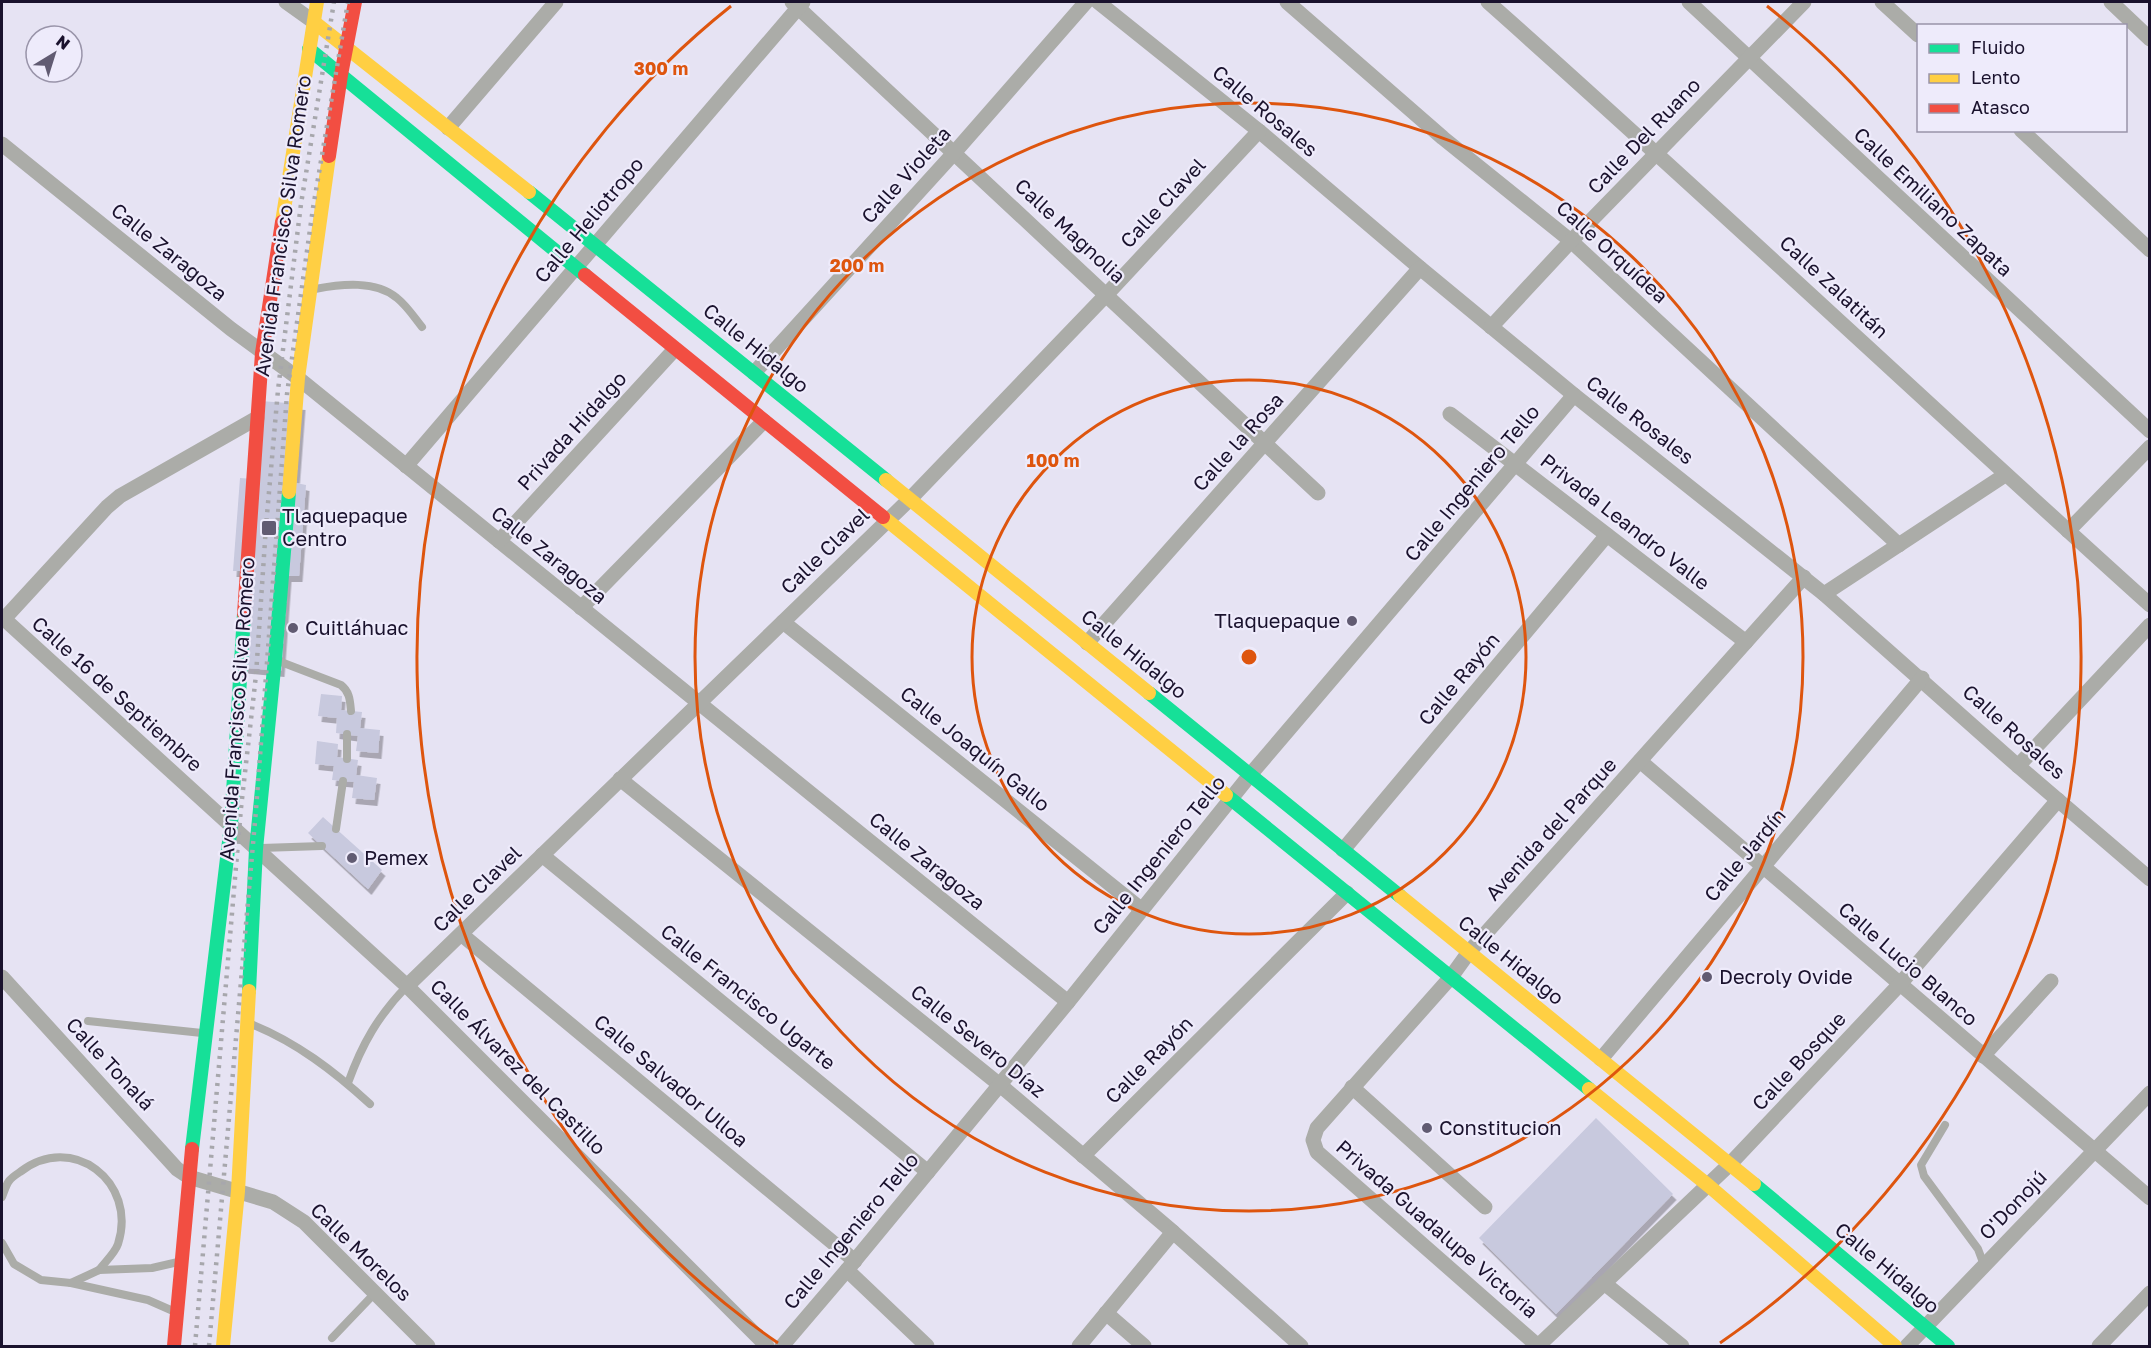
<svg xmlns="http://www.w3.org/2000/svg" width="2151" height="1348" viewBox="0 0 2151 1348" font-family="'Golos Text',sans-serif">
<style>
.building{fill:#c8c9de;filter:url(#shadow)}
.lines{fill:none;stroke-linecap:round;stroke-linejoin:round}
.lane{stroke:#abaca8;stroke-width:8}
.street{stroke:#abaca8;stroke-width:15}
.fast{stroke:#16e098;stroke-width:14}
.slow{stroke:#ffcf43;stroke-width:14}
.jam{stroke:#f24e42;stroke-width:14}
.rail{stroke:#a7a7ac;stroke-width:4.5;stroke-dasharray:3 6;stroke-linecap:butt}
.ring{fill:none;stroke:#de550e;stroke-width:3}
.poi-dot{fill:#615b72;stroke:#eeebfb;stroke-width:2}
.labels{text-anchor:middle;stroke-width:4.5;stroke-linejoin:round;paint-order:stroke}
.street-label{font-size:20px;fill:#1a122d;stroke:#eeebfb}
.poi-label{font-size:20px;fill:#1a122d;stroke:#eeebfb;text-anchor:start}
.centre{fill:#de550e;stroke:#eeebfb;stroke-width:3}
.ring-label{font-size:18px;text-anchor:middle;font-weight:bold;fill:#de550e;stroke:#eeebfb;stroke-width:4.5;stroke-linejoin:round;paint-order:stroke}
</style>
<defs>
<filter id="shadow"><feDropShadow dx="3.5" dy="6" stdDeviation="0" flood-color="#0004"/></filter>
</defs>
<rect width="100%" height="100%" fill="#e6e3f3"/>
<!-- building -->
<g class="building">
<path d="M260 401 302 404 296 483 306 485 299 576H288L281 671 238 667 245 571H233L240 478 253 479Z"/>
<path d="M321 694 342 696 341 710 362 712 360 728 380 730 378 753 356 751 358 736 336 733 337 718 318 716Z"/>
<path d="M317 741 338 744 337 757 358 760 356 775 377 778 374 800 352 798 354 782 332 780 334 766 315 764Z"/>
<path d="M323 817 382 870 368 889 308 833Z"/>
<path d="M1596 1118 1673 1194 1556 1314 1479 1238Z"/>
</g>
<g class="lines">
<!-- lane -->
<g class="lane">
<path d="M315 289C341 284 376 280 397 298 407 306 414 317 422 327"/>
<path d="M281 662 341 685C350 692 350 701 351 711"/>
<path d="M347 734V759"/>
<path d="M336 829 343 781"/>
<path d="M261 848 322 846"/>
<path d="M88 1021 202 1033"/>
<path d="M251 1024C296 1042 334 1071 370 1104"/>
<path d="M348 1083C362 1044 378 1016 407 986"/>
<path d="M1945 1125 1921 1165 1924 1176 1978 1249 1984 1265"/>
<path d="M2 1197C4 1192 6 1185 9 1181 12 1177 17 1174 20 1172 72 1131 138 1182 118 1244 115 1253 105 1262 99 1270"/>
<path d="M2 1243 14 1264 41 1280 71 1283 99 1270 152 1268 178 1262"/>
<path d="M71 1283 148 1300 173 1311"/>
<path d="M332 1338 375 1293"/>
</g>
<!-- street -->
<g class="street">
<path d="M286 2 314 22"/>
<path d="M792 2 1318 493"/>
<path d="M1098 2 1259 131 1420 268 1574 395 1824 594 2018 766 2150 879"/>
<path d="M1287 2 1443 138 1571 241 1899 545"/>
<path d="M1488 2C1711 200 1928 405 2150 605"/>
<path d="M1689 2 2150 431"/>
<path d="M1882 2 1918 35"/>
<path d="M2111 2 2150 39"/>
<path d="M448 128 556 2"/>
<path d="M2021 130 2150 250"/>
<path d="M2 144 231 329 298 378 1068 1002"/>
<path d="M1491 327 1571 241 1804 2"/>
<path d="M754 373 954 153 1086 2"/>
<path d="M1450 414 1746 642"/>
<path d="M406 466 803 2"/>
<path d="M2068 531 2150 447"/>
<path d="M499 541 675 349"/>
<path d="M1824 594 2005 475"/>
<path d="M581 608 764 421"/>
<path d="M2 617 407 986 767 1346"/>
<path d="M4 619 107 507 120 496 257 418"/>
<path d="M783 622 1141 909"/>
<path d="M1087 643 1420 268"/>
<path d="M1640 761 2150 1198"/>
<path d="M2018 766 2150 625"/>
<path d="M620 779 1000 1085 1173 1232 1301 1346"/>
<path d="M1343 850 1607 535"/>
<path d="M542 855 928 1172"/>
<path d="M461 934 855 1261"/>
<path d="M2 977 177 1169 189 1177 273 1202 304 1222 428 1346"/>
<path d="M407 986 910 499 1107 294 1259 131"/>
<path d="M1983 1056 2051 981"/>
<path d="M1601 1059 1922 678"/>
<path d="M1352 1087 1485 1207"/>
<path d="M1083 1156 1347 893"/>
<path d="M847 1270 927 1346"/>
<path d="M1604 1283 1682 1346"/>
<path d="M1106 1313 1144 1346"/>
<path d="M782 1346 847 1270 1068 1002 1250 775 1574 395"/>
<path d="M1079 1346 1173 1232"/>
<path d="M1538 1346 1317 1152 1313 1140 1317 1128 1451 977 1469 952 1804 577"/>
<path d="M1538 1346 1730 1164 1900 984 2058 800"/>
<path d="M1907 1346 2150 1093"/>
<path d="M2099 1346 2150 1293"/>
</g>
<!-- fast -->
<g class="fast">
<path d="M309 49 585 275"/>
<path d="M529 192 886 480"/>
<path d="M1149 693 1400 896"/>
<path d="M1226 795 1589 1089"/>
<path d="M249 991 256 849 275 659 289 492"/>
<path d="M192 1149 231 825 244 614"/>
<path d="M1754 1184 1948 1346"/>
</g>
<!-- slow -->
<g class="slow">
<path d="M314 22 529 192"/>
<path d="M282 222 317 2"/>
<path d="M886 480 1149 693"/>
<path d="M289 492 298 378 329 156"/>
<path d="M883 517 1226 795"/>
<path d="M1400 896 1754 1184"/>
<path d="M1589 1089 1709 1186 1895 1346"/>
<path d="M223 1346 238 1191 249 991"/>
</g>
<!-- jam -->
<g class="jam">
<path d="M329 156 341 75 355 2"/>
<path d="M585 275 883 517"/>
<path d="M244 614 262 353 282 222"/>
<path d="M174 1346 192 1149"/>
</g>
<!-- rail -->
<g class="rail">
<path d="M195 1346 241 808 256 675 266 526 278 390 301 204 334 2"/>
<path d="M209 1346 256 810 287 394 313 208 348 2"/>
</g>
</g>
<!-- distance rings -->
<g class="ring">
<circle cx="1249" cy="657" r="277"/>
<circle cx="1249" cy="657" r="554"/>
<path d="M778 1343A832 832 0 0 1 731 6M1767 6A832 832 0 0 1 1720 1343"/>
</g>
<!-- markers -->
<g class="poi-dot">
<rect x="261" y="520" width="16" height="16" rx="3"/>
<circle cx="1352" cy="621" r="6"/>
<circle cx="293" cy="628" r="6"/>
<circle cx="352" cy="858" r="6"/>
<circle cx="1707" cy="977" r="6"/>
<circle cx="1427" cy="1128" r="6"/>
</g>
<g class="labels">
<!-- street labels -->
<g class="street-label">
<text transform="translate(1265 111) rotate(40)" y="7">Calle Rosales</text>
<text transform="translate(1644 136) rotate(-46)" y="7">Calle Del Ruano</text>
<text transform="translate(906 175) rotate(-48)" y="7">Calle Violeta</text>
<text transform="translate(1933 202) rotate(43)" y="7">Calle Emiliano Zapata</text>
<text transform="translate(1163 203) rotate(-47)" y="7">Calle Clavel</text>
<text transform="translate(589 220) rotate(-50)" y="7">Calle Heliotropo</text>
<text transform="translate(283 226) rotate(-82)" y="7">Avenida Francisco Silva Romero</text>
<text transform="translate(1070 231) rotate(43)" y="7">Calle Magnolia</text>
<text transform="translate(169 252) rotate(39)" y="7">Calle Zaragoza</text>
<text transform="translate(1612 252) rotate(42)" y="7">Calle Orquídea</text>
<text transform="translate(1834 287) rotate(43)" y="7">Calle Zalatitán</text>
<text transform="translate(756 348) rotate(39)" y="7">Calle Hidalgo</text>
<text transform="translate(1640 420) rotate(38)" y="7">Calle Rosales</text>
<text transform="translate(572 431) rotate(-48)" y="7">Privada Hidalgo</text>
<text transform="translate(1238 442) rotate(-48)" y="7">Calle la Rosa</text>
<text transform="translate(1472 483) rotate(-50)" y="7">Calle Ingeniero Tello</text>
<text transform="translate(1625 522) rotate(38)" y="7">Privada Leandro Valle</text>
<text transform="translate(825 551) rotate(-44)" y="7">Calle Clavel</text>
<text transform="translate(549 555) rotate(39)" y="7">Calle Zaragoza</text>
<text transform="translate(1134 654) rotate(39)" y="7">Calle Hidalgo</text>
<text transform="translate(1459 679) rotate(-50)" y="7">Calle Rayón</text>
<text transform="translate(117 694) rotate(42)" y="7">Calle 16 de Septiembre</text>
<text transform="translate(237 709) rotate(-86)" y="7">Avenida Francisco Silva Romero</text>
<text transform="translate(2014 732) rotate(42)" y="7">Calle Rosales</text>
<text transform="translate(975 749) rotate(39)" y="7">Calle Joaquín Gallo</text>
<text transform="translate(1551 829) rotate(-48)" y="7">Avenida del Parque</text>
<text transform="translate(1159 855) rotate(-51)" y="7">Calle Ingeniero Tello</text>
<text transform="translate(1745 855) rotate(-50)" y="7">Calle Jardín</text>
<text transform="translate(927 861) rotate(39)" y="7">Calle Zaragoza</text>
<text transform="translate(477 889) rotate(-44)" y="7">Calle Clavel</text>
<text transform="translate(1511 960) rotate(39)" y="7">Calle Hidalgo</text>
<text transform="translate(1908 964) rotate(41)" y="7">Calle Lucio Blanco</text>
<text transform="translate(748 997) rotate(39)" y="7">Calle Francisco Ugarte</text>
<text transform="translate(978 1041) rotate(39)" y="7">Calle Severo Díaz</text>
<text transform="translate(1149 1060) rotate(-45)" y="7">Calle Rayón</text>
<text transform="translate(1799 1061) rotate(-47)" y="7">Calle Bosque</text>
<text transform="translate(110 1064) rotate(47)" y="7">Calle Tonalá</text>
<text transform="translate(518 1067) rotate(45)" y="7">Calle Álvarez del Castillo</text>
<text transform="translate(671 1081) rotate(40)" y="7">Calle Salvador Ulloa</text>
<text transform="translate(2013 1205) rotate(-46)" y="7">O'Donojú</text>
<text transform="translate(1437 1229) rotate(41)" y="7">Privada Guadalupe Victoria</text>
<text transform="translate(851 1231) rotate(-50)" y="7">Calle Ingeniero Tello</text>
<text transform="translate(361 1252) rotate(44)" y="7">Calle Morelos</text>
<text transform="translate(1887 1268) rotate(40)" y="7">Calle Hidalgo</text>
</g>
<!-- poi labels -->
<g class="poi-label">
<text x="282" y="523">Tlaquepaque<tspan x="282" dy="23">Centro</tspan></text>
<text x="1340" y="628" text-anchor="end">Tlaquepaque</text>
<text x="305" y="635">Cuitláhuac</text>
<text x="364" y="865">Pemex</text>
<text x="1719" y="984">Decroly Ovide</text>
<text x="1439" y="1135">Constitucion</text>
</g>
</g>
<circle cx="1249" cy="657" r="9" class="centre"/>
<g class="ring-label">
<text x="661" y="75">300 m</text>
<text x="857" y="272">200 m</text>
<text x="1053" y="467">100 m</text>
</g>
<!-- border -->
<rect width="2151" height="1348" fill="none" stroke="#1a122d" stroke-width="6"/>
<!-- legend -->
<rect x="1917" y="24" width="210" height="108" fill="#eeebfb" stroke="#9994a9" stroke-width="1.5"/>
<rect x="1929" y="44" width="30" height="9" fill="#16e098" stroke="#9994a9" stroke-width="1.5"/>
<text x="1971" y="54" font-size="18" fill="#1a122d">Fluido</text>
<rect x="1929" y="74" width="30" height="9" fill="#ffcf43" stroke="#9994a9" stroke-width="1.5"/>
<text x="1971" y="84" font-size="18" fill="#1a122d">Lento</text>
<rect x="1929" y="104" width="30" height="9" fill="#f24e42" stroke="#9994a9" stroke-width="1.5"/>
<text x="1971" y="114" font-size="18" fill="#1a122d">Atasco</text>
<!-- north arrow -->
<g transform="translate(54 54) rotate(38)"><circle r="28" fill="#eeebfb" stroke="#9994a9" stroke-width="1.5"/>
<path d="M0-4.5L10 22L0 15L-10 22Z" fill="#615b72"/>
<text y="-9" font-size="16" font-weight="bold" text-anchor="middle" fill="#1a122d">N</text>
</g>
</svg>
